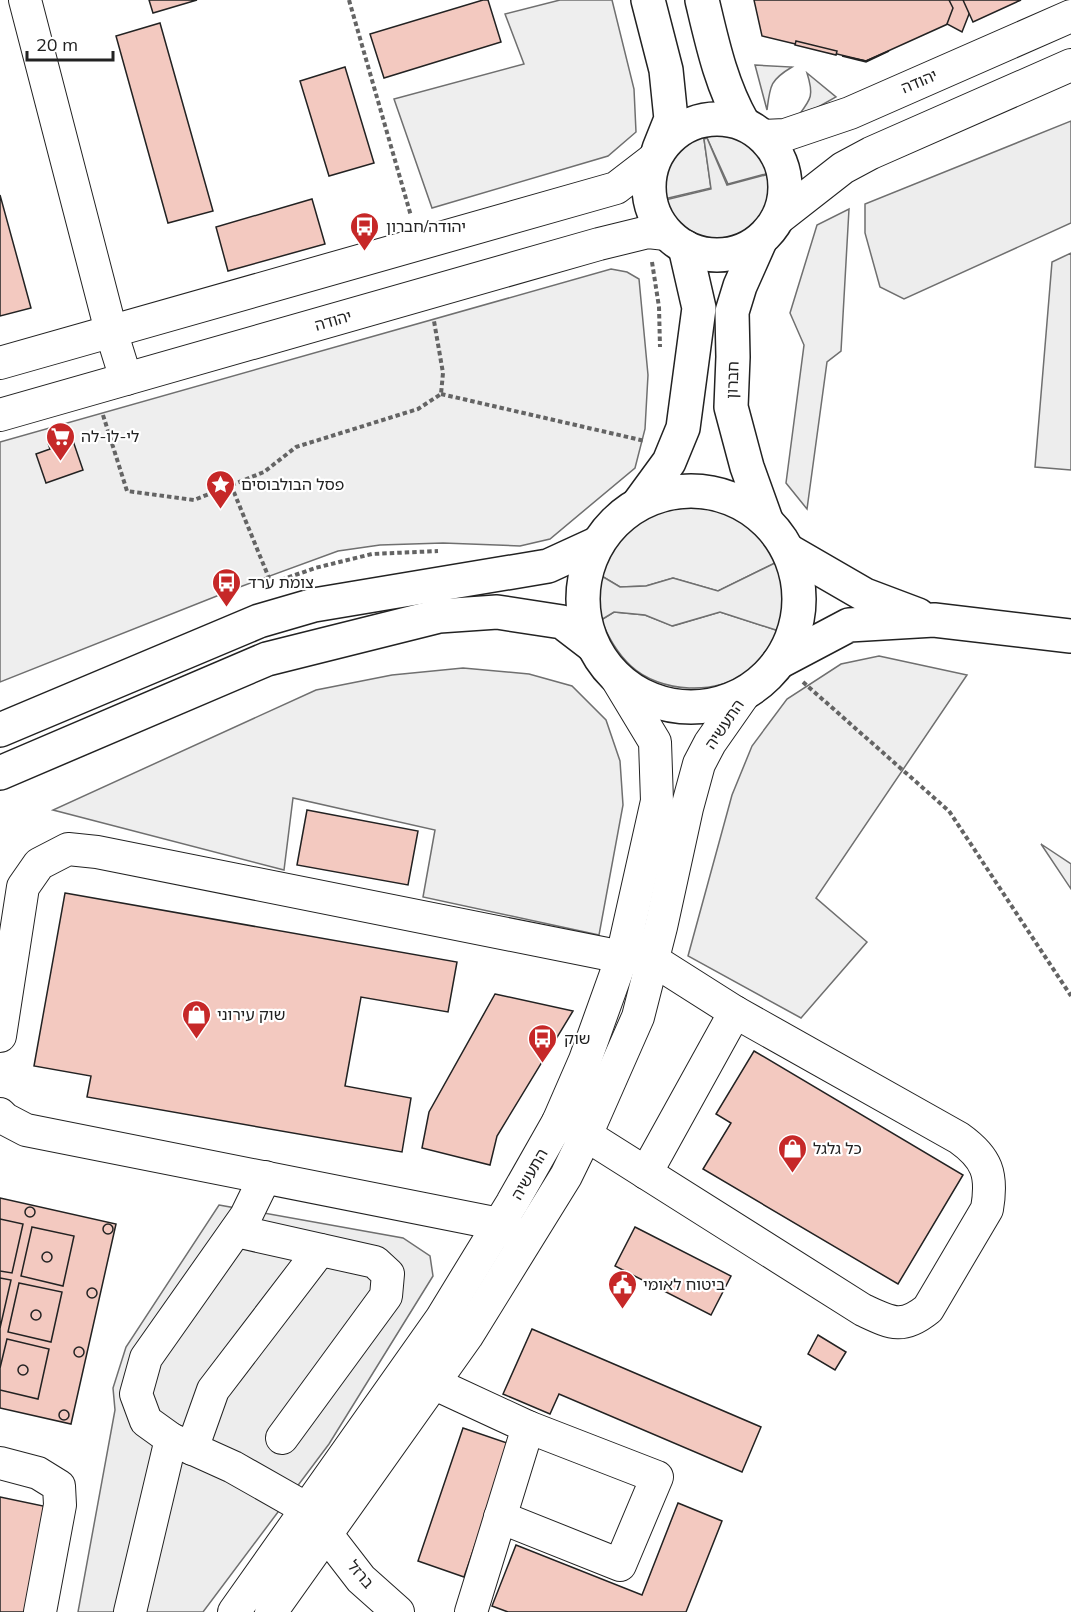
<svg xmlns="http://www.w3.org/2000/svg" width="1071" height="1612" viewBox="0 0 1071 1612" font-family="Mulish,'Noto Sans Hebrew',sans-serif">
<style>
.green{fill:#eee;stroke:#6f6f6f;stroke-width:1.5}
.parking{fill:#ededed;stroke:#6f6f6f;stroke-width:1.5}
.building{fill:#f3c9c0;stroke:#222;stroke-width:1.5}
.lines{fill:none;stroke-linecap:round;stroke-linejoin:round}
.minor-casing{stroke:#222;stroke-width:34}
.major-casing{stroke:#222;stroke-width:36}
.highway-casing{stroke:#222;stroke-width:36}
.path{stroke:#646464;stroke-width:4;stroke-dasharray:4.5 3;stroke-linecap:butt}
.minor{stroke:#fff;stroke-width:32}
.major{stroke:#fff;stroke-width:33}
.highway{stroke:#fff;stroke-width:33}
.labels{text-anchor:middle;stroke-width:4.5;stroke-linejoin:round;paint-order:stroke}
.street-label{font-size:16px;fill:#222;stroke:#fff}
.poi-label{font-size:16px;fill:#222;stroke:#fff;text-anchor:start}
</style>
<rect width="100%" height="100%" fill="#fff"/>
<!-- green -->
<g class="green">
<path d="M560 0H612L634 89 636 132 608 156 432 208 394 99 524 64 505 14Z"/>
<path d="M755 65 792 67C770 80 770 86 767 110Z"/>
<path d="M807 73 836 97 795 120C810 100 815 98 807 73Z"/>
<path d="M711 131C744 134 758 143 773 172L728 184 707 138 704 139 711 188 660 200C658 160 673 142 711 131Z"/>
<path d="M849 209 841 351 827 362 807 509 786 483 804 345 790 313 817 225Z"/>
<path d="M611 269 627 272 639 279 648 375 645 429 635 468 550 539 520 546 443 543 380 545 338 551 237 588 0 682V442Z"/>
<path d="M676 504H710L731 511 762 534 779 561 718 591 673 578 646 586 620 587 600 575C611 540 639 513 676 504Z"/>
<path d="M614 612 645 615 673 626 720 612 779 631C772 646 761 660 748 671 718 696 660 693 631 666 617 653 609 638 601 620Z"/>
<path d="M879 656 967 675 816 898 867 942 801 1018 688 956 732 795 752 746 787 699 841 664Z"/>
<path d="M463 668 529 674 572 686 606 720 620 761 623 805 599 935 423 897 435 830 293 798 284 870 53 810 316 690 392 675Z"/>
<path d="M1041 844 1071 864V889Z"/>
</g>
<!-- parking -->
<g class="parking">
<path d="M1071 121V223L904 299 880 287 865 233V204Z"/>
<path d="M707 138 727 185 773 173 774 192 769 209 758 226 741 237 722 242 702 241 684 233 669 219 661 201 711 189 704 139Z"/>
<path d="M1071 253V470L1035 467 1052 262Z"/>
<path d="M779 561 785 596 779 631 720 612 672 626 645 615 614 612 601 620 598 598 600 575 620 587 646 586 673 578 718 591Z"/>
<path d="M219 1205 403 1238 430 1256 433 1276 329 1444 203 1612H78L115 1410 113 1388 126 1347Z"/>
</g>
<!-- building -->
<g class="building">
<path d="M149 0H197L153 13Z"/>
<path d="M483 0H488L501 42 384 78 370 34Z"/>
<path d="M754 0H953L961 18 866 61 762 36Z"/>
<path d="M949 0H967L971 9 962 32 947 24 953 8Z"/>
<path d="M963 0H1021L973 22Z"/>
<path d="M160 23 213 211 168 223 116 36Z"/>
<path d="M796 41 837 51 836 55 795 45Z"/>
<path d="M889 51 866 62 842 56 866 61Z"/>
<path d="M345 67 374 163 329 176 300 81Z"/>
<path d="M0 195 31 308 0 316Z"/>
<path d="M312 199 325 244 228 271 216 227Z"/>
<path d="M71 435 83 470 46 483 36 454 50 449 48 443Z"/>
<path d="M307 810 418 831 408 885 297 865Z"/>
<path d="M65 893 457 962 448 1012 361 997 345 1086 411 1098 402 1152 87 1097 91 1076 34 1066Z"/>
<path d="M495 994 573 1011 497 1136 490 1165 422 1148 429 1112Z"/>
<path d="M754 1051 963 1175 898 1284 703 1169 731 1123 716 1114Z"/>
<path d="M0 1198 116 1224 71 1424 0 1408Z"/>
<circle cx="30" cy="1212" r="5"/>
<path d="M0 1219 23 1224 12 1273 0 1271Z"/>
<circle cx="108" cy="1229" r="5"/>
<path d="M32 1227 74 1236 63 1286 21 1276Z"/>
<path d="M635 1227 731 1276 711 1315 615 1266Z"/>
<circle cx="47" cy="1257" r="5"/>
<path d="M0 1278 11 1280 0 1328Z"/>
<path d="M19 1283 62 1292 51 1342 8 1332Z"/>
<circle cx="92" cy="1293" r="5"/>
<circle cx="36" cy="1315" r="5"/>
<path d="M532 1329 761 1427 742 1472 559 1394 550 1414 503 1394Z"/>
<path d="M818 1335 846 1352 835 1370 808 1354Z"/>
<path d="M7 1339 49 1349 38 1399 0 1390V1368Z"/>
<circle cx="79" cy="1352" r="5"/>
<circle cx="23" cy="1370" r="5"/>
<circle cx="64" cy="1415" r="5"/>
<path d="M463 1428 510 1444 464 1577 418 1561Z"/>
<path d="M0 1497 48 1507 26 1612H0Z"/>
<path d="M678 1503 722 1521 686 1612H508L492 1606 516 1545 642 1595Z"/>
</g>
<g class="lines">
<defs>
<g id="minor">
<path d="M25 0 111 331 126 379"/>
<path d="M763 136 785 135 850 113 1071 16"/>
<path d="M779 218 843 168 871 153 1071 65"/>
<path d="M0 363 616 188 655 158"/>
<path d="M0 415 599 244 648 232 666 234"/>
<path d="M0 1036 23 887 39 864 68 849 97 852 622 957 653 960 735 1012 959 1138C987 1158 993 1174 987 1209L928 1309C902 1330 891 1323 863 1310L586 1135 558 1122"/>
<path d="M0 1114 5 1119 26 1130 499 1224 514 1233"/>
<path d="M646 1173 735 1012"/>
<path d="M265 1177 246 1216 146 1358 136 1394 146 1421 171 1439 233 1467 307 1509 361 1579 398 1612"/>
<path d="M236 1231 375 1262 388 1274 386 1296 282 1438"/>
<path d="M433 1383 528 1427 471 1612"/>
<path d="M192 1449 213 1390 320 1250"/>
<path d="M0 1463 38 1473 59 1486 60 1505 40 1612"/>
<path d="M500 1517 620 1565 657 1477 528 1427"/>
<path d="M130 1612 171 1439"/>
<path d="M234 1612 441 1319 512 1203 558 1122 585 1060 622 957 657 801 655 742 617 679"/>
<path d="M271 1612 467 1336 566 1176 586 1135 638 1017 661 927 687 808 699 764 710 743 745 693"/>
</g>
<g id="major">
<path d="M648 0 666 70 671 119 659 149"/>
<path d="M702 0C712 42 721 85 743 123"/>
<circle cx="717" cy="187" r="68"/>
<path d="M760 241 740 286 732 312 733 357 731 407 747 467 766 520"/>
<path d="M639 503 669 462 683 428 699 308 685 247"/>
</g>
<g id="highway">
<circle cx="691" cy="599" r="108"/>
<path d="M789 551 865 595 918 615"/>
<path d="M779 662 849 625 934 620 1071 636"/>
<path d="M0 730 259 621 314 605 548 566 596 544"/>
<path d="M0 773 267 659 439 616 497 612 562 622 592 645"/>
</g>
</defs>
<!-- minor casing -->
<use href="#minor" class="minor-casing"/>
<!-- major casing -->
<use href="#major" class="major-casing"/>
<!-- highway casing -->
<use href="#highway" class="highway-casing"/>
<!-- path -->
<g class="path">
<path d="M349 0 411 216"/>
<path d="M652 262 659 307 660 347"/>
<path d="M441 394 645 441"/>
<path d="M103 415 127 491 194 500 264 472 296 447 418 409 441 394 443 373 434 321"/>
<path d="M231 485 271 583"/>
<path d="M281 580 315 568 372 554 438 551"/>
<path d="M803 682 949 811 1071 996"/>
</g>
<!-- minor -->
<use href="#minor" class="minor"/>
<!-- major -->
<use href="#major" class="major"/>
<!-- highway -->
<use href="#highway" class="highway"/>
</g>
<!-- icons -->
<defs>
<symbol id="bus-pin" viewBox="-11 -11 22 30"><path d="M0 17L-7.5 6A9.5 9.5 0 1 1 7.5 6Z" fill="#c62828" stroke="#fff"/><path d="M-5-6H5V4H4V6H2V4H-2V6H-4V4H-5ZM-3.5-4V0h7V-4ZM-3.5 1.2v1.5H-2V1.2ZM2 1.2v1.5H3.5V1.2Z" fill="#fff"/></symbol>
<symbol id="supermarket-pin" viewBox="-11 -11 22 30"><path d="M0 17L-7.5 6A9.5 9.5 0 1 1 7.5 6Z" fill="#c62828" stroke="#fff"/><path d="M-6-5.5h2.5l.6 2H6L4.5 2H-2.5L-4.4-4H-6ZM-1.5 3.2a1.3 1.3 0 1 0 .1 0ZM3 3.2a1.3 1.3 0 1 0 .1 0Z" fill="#fff"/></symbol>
<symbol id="sight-pin" viewBox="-11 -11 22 30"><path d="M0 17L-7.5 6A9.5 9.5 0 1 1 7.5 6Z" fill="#c62828" stroke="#fff"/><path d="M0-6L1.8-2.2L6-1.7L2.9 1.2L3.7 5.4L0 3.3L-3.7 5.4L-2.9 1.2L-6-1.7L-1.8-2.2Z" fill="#fff"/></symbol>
<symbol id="shop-pin" viewBox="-11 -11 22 30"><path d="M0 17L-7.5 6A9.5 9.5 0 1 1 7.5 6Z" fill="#c62828" stroke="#fff"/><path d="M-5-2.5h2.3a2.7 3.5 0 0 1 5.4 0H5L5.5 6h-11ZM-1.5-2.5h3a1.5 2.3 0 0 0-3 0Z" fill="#fff"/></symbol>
<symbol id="civic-pin" viewBox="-11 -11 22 30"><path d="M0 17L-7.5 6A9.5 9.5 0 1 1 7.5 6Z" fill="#c62828" stroke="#fff"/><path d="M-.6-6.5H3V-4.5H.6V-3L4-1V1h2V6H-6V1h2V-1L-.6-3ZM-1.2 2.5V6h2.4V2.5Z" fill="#fff"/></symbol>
</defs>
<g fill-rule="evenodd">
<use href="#bus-pin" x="348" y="210" width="33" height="45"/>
<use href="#supermarket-pin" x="44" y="420" width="33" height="45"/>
<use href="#sight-pin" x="204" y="468" width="33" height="45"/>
<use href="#bus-pin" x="210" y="566" width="33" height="45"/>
<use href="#shop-pin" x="180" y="998" width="33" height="45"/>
<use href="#bus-pin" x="526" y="1022" width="33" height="45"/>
<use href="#shop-pin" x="776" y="1132" width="33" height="45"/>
<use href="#civic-pin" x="606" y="1268" width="33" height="45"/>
</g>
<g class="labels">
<!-- street labels -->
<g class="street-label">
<text transform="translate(919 81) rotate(-23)" y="6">יהודה</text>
<text transform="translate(333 320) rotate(-16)" y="6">יהודה</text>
<text transform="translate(732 380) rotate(-88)" y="6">חברון</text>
<text transform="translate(724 724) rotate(-56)" y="6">התעשיה</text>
<text transform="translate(529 1174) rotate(-60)" y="6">התעשיה</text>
<text transform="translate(361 1574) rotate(49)" y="6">ברזל</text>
</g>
<!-- poi labels -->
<g class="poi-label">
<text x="386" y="232">יהודה/חברון</text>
<text x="81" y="442">לי-לו-לה</text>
<text x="241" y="490">פסל הבולבוסים</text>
<text x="248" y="588">צומת ערד</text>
<text x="217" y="1020">שוק עירוני</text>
<text x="564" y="1044">שוק</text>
<text x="813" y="1154">כל גלגל</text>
<text x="643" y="1290">ביטוח לאומי</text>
</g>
</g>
<!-- scale -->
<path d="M27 51v9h86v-9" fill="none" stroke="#222222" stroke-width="3"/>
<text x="36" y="51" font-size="18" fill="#222222" stroke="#ffffff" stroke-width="4.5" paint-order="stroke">20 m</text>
</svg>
